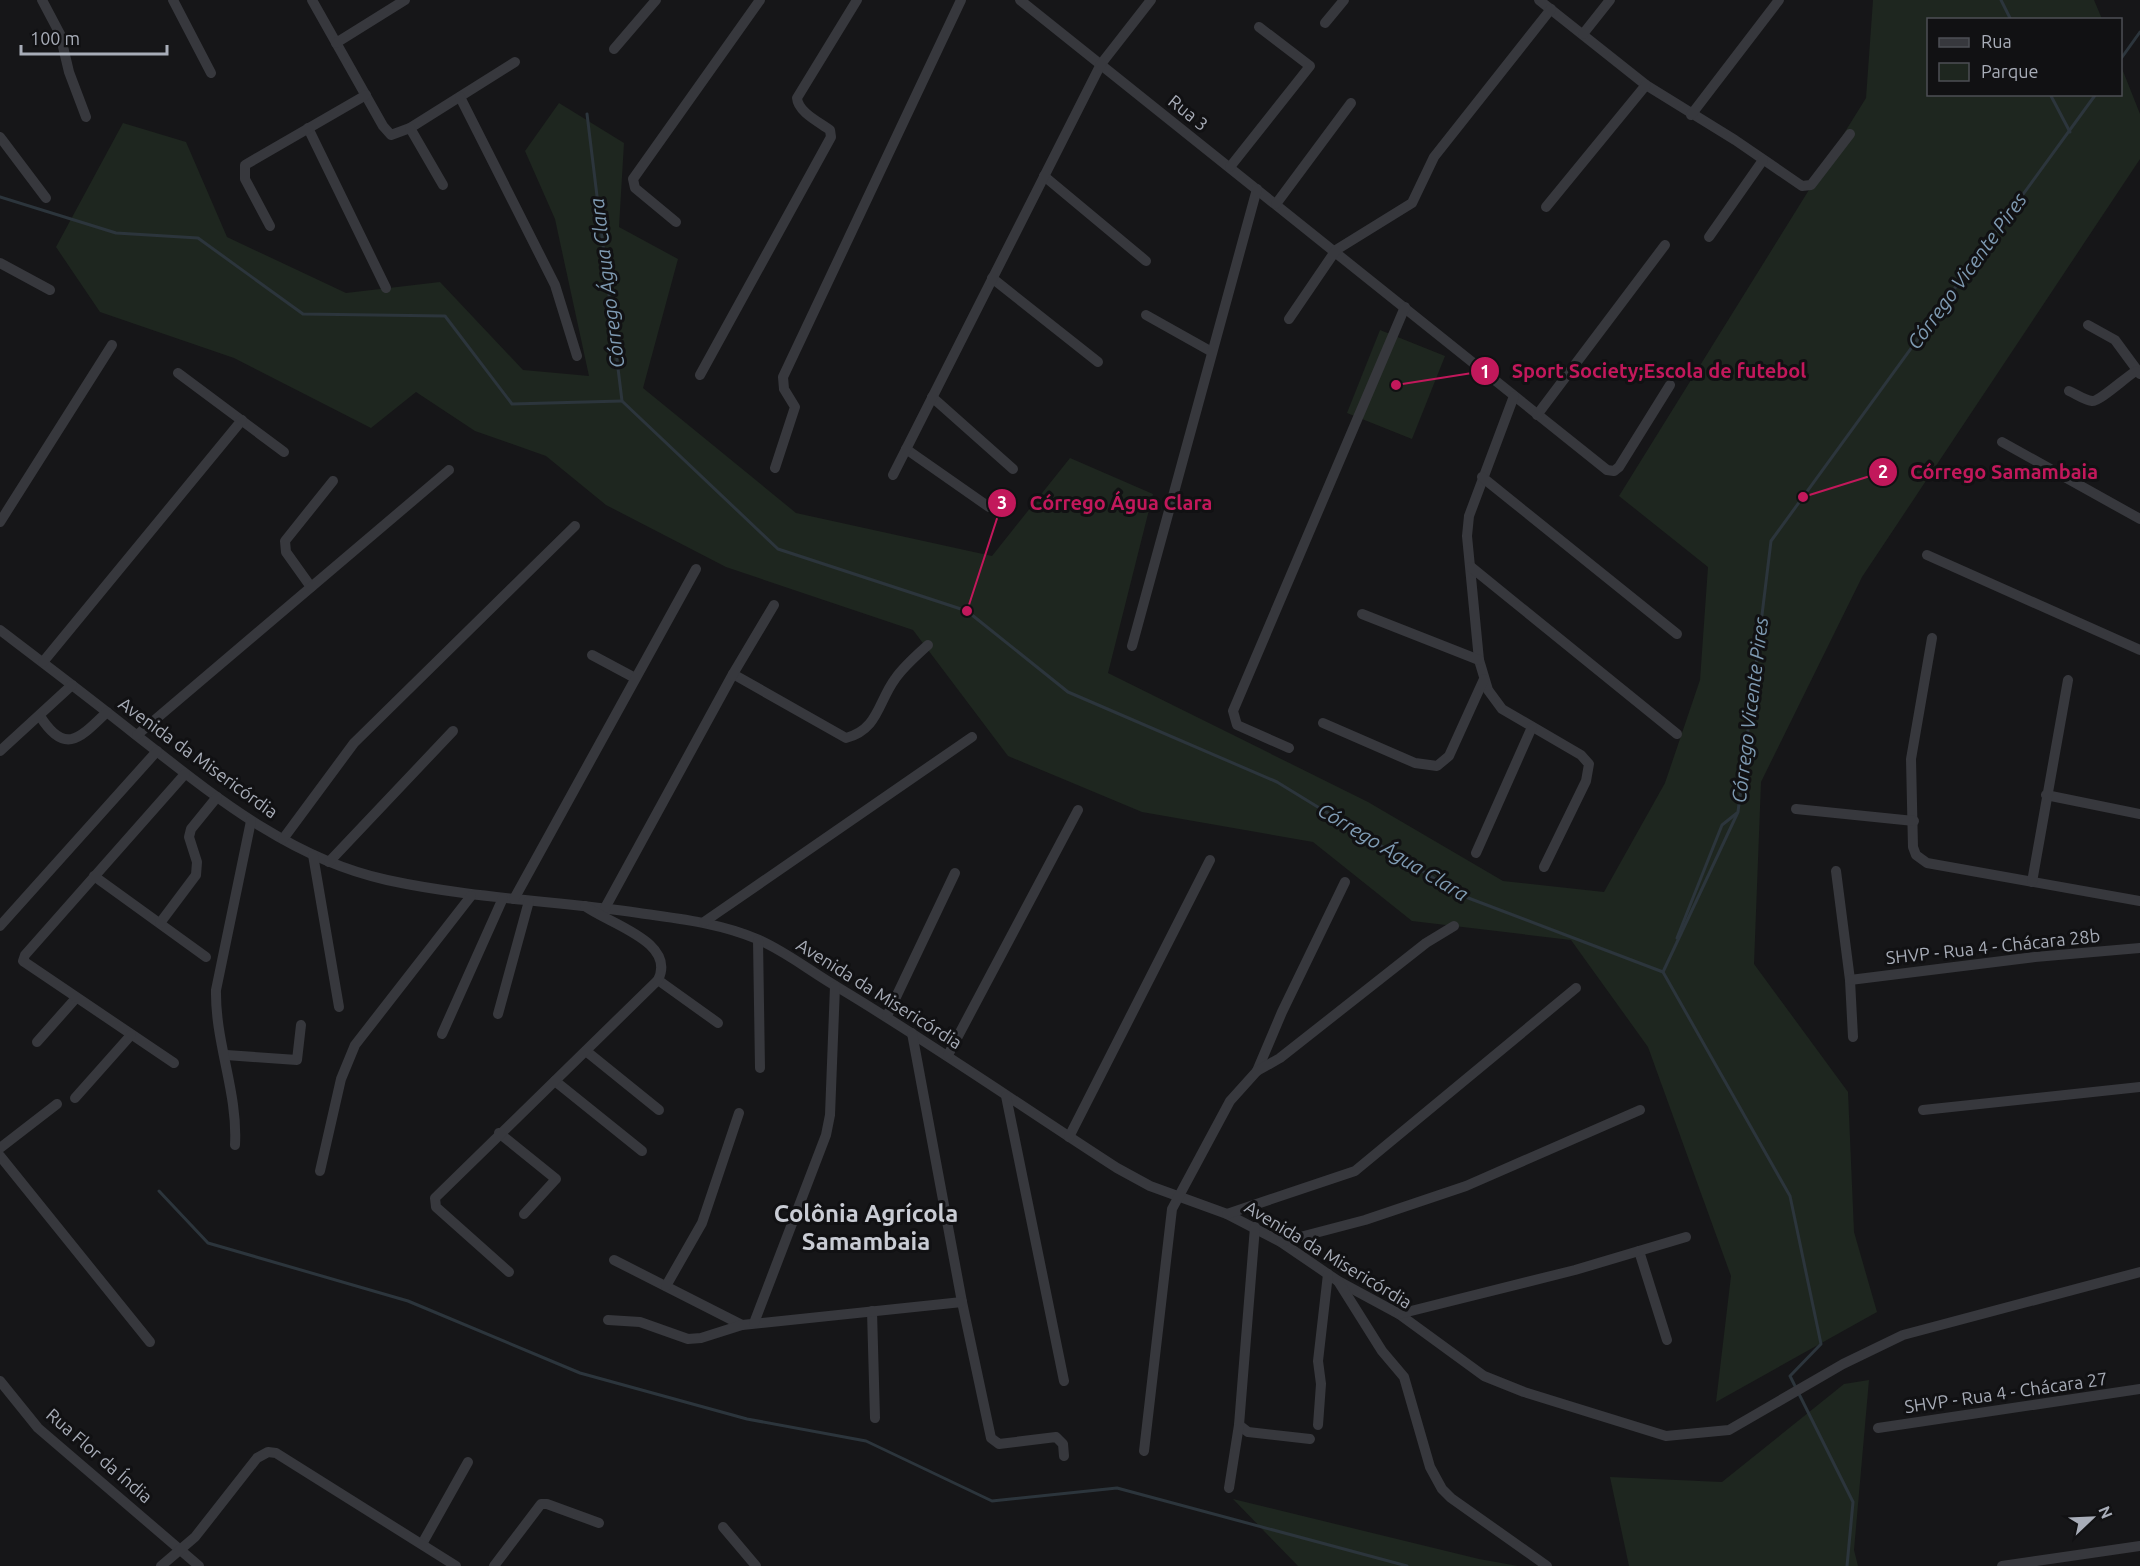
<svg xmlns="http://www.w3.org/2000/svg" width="2140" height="1566" viewBox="0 0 2140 1566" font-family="Ubuntu,sans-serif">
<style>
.green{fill:#1e261f}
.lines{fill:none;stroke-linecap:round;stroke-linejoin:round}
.stream{stroke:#2c353c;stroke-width:3}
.minor{stroke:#37383d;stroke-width:10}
.labels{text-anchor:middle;stroke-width:6;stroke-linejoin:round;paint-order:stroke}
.street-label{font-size:18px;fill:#a8adb8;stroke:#111113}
.water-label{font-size:20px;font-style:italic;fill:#7f9bb3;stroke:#111113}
.district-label{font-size:24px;font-weight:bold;fill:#c9ccd4;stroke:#111113}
.leader{fill:none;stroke:#c2185b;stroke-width:2}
.callout-dot{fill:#c2185b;stroke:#111113;stroke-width:2}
.mark-label{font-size:18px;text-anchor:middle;font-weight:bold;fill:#fff}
.callout-label{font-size:20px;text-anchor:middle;font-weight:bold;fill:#c2185b;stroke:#111113;stroke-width:6;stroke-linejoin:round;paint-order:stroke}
</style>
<rect width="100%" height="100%" fill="#161618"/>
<!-- green -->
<g class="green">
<path d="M1873 0H2094L2102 19 1928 20V94H2120L2121 66 2140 114V159L1862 577 1761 782 1754 964 1848 1092 1854 1232 1877 1312 1716 1402 1731 1276 1648 1047 1571 940 1412 921 1313 842 1142 812 1008 756 913 630 726 567 606 505 546 456 475 431 416 392 371 428 234 358 100 312 56 247 123 123 186 142 227 237 346 293 440 282 523 370 589 376 555 219 525 151 559 103 624 143 619 227 678 259 643 388 796 513 992 556 1070 458 1153 494 1108 673 1368 802 1503 881 1604 892 1665 783 1700 680 1708 567 1619 496 1866 98Z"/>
<path d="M1380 330 1445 356 1412 439 1347 413Z"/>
<path d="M1869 1380 1854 1550 1858 1566H1629L1610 1477 1722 1482 1844 1384Z"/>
<path d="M1233 1499 1479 1559 1518 1566H1298Z"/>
</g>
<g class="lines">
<!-- stream -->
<g class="stream">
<path d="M2001 0 2011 20"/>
<path d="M2120 60 2140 32"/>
<path d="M2050 94 2070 132"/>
<path d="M587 114 622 401 778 549 967 611 1068 692 1277 782 1463 896 1663 972 1738 812 1771 541 2096 94"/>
<path d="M0 197 116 233 198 238 303 314 445 316 512 404 622 401"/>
<path d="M1677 938 1722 825 1737 813"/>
<path d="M1663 972 1790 1196 1821 1344 1790 1376 1853 1502 1847 1566"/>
<path d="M159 1191 208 1243 408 1301 580 1373 747 1419 866 1441 992 1501 1117 1488 1407 1566"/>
</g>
<!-- minor -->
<g class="minor">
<path d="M42 0 60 34 69 72 86 117"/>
<path d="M173 0 211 73"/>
<path d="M312 0 383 126 391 135 410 128 515 62"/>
<path d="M1020 0 1607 470 1614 471 1619 467 1670 385"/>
<path d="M1539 0 1646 85 1735 140 1802 186 1811 185 1850 134"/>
<path d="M1325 23 1344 0"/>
<path d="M1583 34 1610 0"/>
<path d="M336 43 405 0"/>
<path d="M614 49 656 0"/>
<path d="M460 97 555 285 577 356"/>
<path d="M1691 115 1779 0"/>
<path d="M308 128 386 288"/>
<path d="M410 128 443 185"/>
<path d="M0 137 46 198"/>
<path d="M1230 167 1310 66 1259 27"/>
<path d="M1044 176 1146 261"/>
<path d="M1276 204 1351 103"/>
<path d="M1546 207 1646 85"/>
<path d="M676 222 635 188 633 179 760 0"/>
<path d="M270 226 245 179V165L366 95"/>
<path d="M1709 237 1763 160"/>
<path d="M0 263 50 290"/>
<path d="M992 278 1098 362"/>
<path d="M1146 315 1212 352"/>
<path d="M1289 319 1336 250 1412 203 1434 157 1551 9"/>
<path d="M2088 325 2115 340 2140 374"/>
<path d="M178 373 284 452"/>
<path d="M700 375 831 137 830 130C819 122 798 112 797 98L857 0"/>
<path d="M2069 391C2076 394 2084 400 2092 401 2099 402 2127 376 2136 371"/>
<path d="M1514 396 1469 516 1467 536 1479 660 1488 690 1502 709 1581 755 1589 764 1586 781 1544 867"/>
<path d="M932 397 1013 469"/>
<path d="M1537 415 1665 245"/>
<path d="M2002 442 2140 519"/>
<path d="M906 449 989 507"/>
<path d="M775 468 795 407 784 389 783 377 961 0"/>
<path d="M893 475 1101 64 1151 0"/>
<path d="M1482 477 1677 634"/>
<path d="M0 522 112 345"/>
<path d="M1927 555 2140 650"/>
<path d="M1471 567 1677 734"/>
<path d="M311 587 286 552 285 541 333 481"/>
<path d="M1362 614 1479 660"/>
<path d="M0 630C46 665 91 699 136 735 213 795 290 859 387 880 470 898 555 901 639 913 680 919 720 923 757 939 787 952 811 972 839 988 934 1045 1024 1108 1117 1168L1150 1186 1227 1214 1281 1242 1338 1281 1399 1314 1484 1376 1524 1392 1666 1436 1729 1430 1843 1364 1903 1335 2140 1272"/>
<path d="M1932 638 1911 759 1913 847 1916 855 1927 863 2140 901"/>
<path d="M1132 646 1257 189"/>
<path d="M592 655 635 678"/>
<path d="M43 662 242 420"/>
<path d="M733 674 846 738C878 730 878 702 895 679 904 666 917 655 928 645"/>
<path d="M40 716C65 756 80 738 107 712"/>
<path d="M1323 723 1415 763 1437 766 1449 756 1484 679"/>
<path d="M137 735 449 470"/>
<path d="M1289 748 1237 725 1233 711 1405 307"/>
<path d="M0 751 72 685"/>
<path d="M2046 795 2140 814"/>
<path d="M1796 809 1914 821"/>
<path d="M283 839 354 743 575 526"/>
<path d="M1476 853 1532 727"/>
<path d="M313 855 339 1007"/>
<path d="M329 862 453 731"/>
<path d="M1836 871 1850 980 1853 1037"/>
<path d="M94 876 206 957"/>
<path d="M2032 882 2068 680"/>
<path d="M514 899 696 569"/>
<path d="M605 908 733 674 774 605"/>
<path d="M704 922 972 737"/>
<path d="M160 923 196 875 197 862 189 837 191 829 217 797"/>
<path d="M0 926 157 751"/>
<path d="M758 940 760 1068"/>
<path d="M658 980 718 1023"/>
<path d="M1850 980 2035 957 2140 948"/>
<path d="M498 1014 529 901"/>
<path d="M887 1016 955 873"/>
<path d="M912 1033 962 1302 991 1438 999 1444 1056 1437 1063 1444 1064 1456"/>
<path d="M442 1034 503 898"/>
<path d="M37 1042 76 998"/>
<path d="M586 1051 659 1110"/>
<path d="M226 1055 297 1060 301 1025"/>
<path d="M948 1055 1078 810"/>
<path d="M174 1063 23 961 25 955 185 774"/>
<path d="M1257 1071 1282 1012 1345 882"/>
<path d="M555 1081 642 1151"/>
<path d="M1006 1096 1064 1381"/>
<path d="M75 1098 131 1035"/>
<path d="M1923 1110 2140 1087"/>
<path d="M499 1133 556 1179 524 1214"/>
<path d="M1069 1137 1210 860"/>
<path d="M235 1145C238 1092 215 1043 216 990L251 821"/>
<path d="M0 1148 57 1104"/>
<path d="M0 1156 150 1342"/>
<path d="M320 1171 341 1079 355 1045 471 896"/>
<path d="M1227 1214 1355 1171 1576 988"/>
<path d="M1281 1242 1365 1220 1466 1186 1640 1110"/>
<path d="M1639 1251 1667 1340"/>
<path d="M614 1260 742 1325"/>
<path d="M509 1272 436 1207 435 1198 658 980C677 942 609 924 585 906"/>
<path d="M1338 1281 1382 1351 1404 1377 1430 1467 1442 1489 1451 1498 1547 1566"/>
<path d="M666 1286 702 1223 739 1113"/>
<path d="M872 1311 875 1418"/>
<path d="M1399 1314 1575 1270 1686 1237"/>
<path d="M608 1320 640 1322 688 1339 701 1338 742 1325 962 1302"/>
<path d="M754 1323 826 1135 830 1115 835 986"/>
<path d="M0 1381 38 1428 199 1566"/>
<path d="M1239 1425 1248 1432 1310 1439"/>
<path d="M1318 1425 1321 1384 1318 1361 1328 1274"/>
<path d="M1878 1428 2140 1389"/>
<path d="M1144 1451 1172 1209 1230 1101 1257 1071 1280 1058 1426 943 1454 926"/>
<path d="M1229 1488 1239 1425 1255 1227"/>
<path d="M723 1527 756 1566"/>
<path d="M422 1544 468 1462"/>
<path d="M161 1566 195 1537 257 1458 268 1452 276 1453 456 1566"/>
<path d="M494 1566 541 1504H547L599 1523"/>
<path d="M2002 1566 2140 1546"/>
</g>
</g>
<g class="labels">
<!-- street labels -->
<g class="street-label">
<text transform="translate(1188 113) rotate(39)" y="6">Rua 3</text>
<text transform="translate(198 758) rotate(36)" y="6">Avenida da Misericórdia</text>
<text transform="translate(1993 947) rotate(-6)" y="6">SHVP - Rua 4 - Chácara 28b</text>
<text transform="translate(879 994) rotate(32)" y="6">Avenida da Misericórdia</text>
<text transform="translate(1328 1255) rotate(31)" y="6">Avenida da Misericórdia</text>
<text transform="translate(2006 1393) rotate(-8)" y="6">SHVP - Rua 4 - Chácara 27</text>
<text transform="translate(99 1456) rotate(41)" y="6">Rua Flor da Índia</text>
</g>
<!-- water labels -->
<g class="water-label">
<text transform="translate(1967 271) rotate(-54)" y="7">Córrego Vicente Pires</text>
<text transform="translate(607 283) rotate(-97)" y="7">Córrego Água Clara</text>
<text transform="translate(1750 710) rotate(-83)" y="7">Córrego Vicente Pires</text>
<text transform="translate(1393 852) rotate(31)" y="7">Córrego Água Clara</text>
</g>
<!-- district labels -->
<g class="district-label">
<text x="866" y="1222">Colônia Agrícola<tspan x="866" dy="28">Samambaia</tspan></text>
</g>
</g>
<!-- callouts -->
<path class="leader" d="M1396 385L1485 371M1803 497L1883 472M967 611L1002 503"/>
<g class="callout-dot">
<circle cx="1396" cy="385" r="6"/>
<circle cx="1803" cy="497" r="6"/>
<circle cx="967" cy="611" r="6"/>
<circle cx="1485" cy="371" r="15"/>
<circle cx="1883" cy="472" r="15"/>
<circle cx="1002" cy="503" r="15"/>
</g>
<g class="mark-label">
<text x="1485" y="378">1</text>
<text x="1883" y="478">2</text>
<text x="1002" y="509">3</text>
</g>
<g class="callout-label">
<text x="1659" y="378">Sport Society;Escola de futebol</text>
<text x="2004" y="479">Córrego Samambaia</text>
<text x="1121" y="510">Córrego Água Clara</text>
</g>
<!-- legend -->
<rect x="1927" y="18" width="195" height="78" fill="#111113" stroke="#4d4f55" stroke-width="1.5"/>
<rect x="1939" y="38" width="30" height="9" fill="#37383d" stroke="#4d4f55" stroke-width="1.5"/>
<text x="1981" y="48" font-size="18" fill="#a8adb8">Rua</text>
<rect x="1939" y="63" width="30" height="18" fill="#1e261f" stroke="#4d4f55" stroke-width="1.5"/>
<text x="1981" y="78" font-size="18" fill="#a8adb8">Parque</text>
<!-- north arrow -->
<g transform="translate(2092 1518) rotate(67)" stroke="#111113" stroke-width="4.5" paint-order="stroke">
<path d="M0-4.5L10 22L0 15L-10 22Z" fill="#a8adb8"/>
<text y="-9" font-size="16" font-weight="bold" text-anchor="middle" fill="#a8adb8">N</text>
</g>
<!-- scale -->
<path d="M21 45v9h146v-9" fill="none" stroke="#a8adb8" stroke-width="3"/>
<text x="30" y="45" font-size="18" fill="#a8adb8" stroke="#111113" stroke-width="4.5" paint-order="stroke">100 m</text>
</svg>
